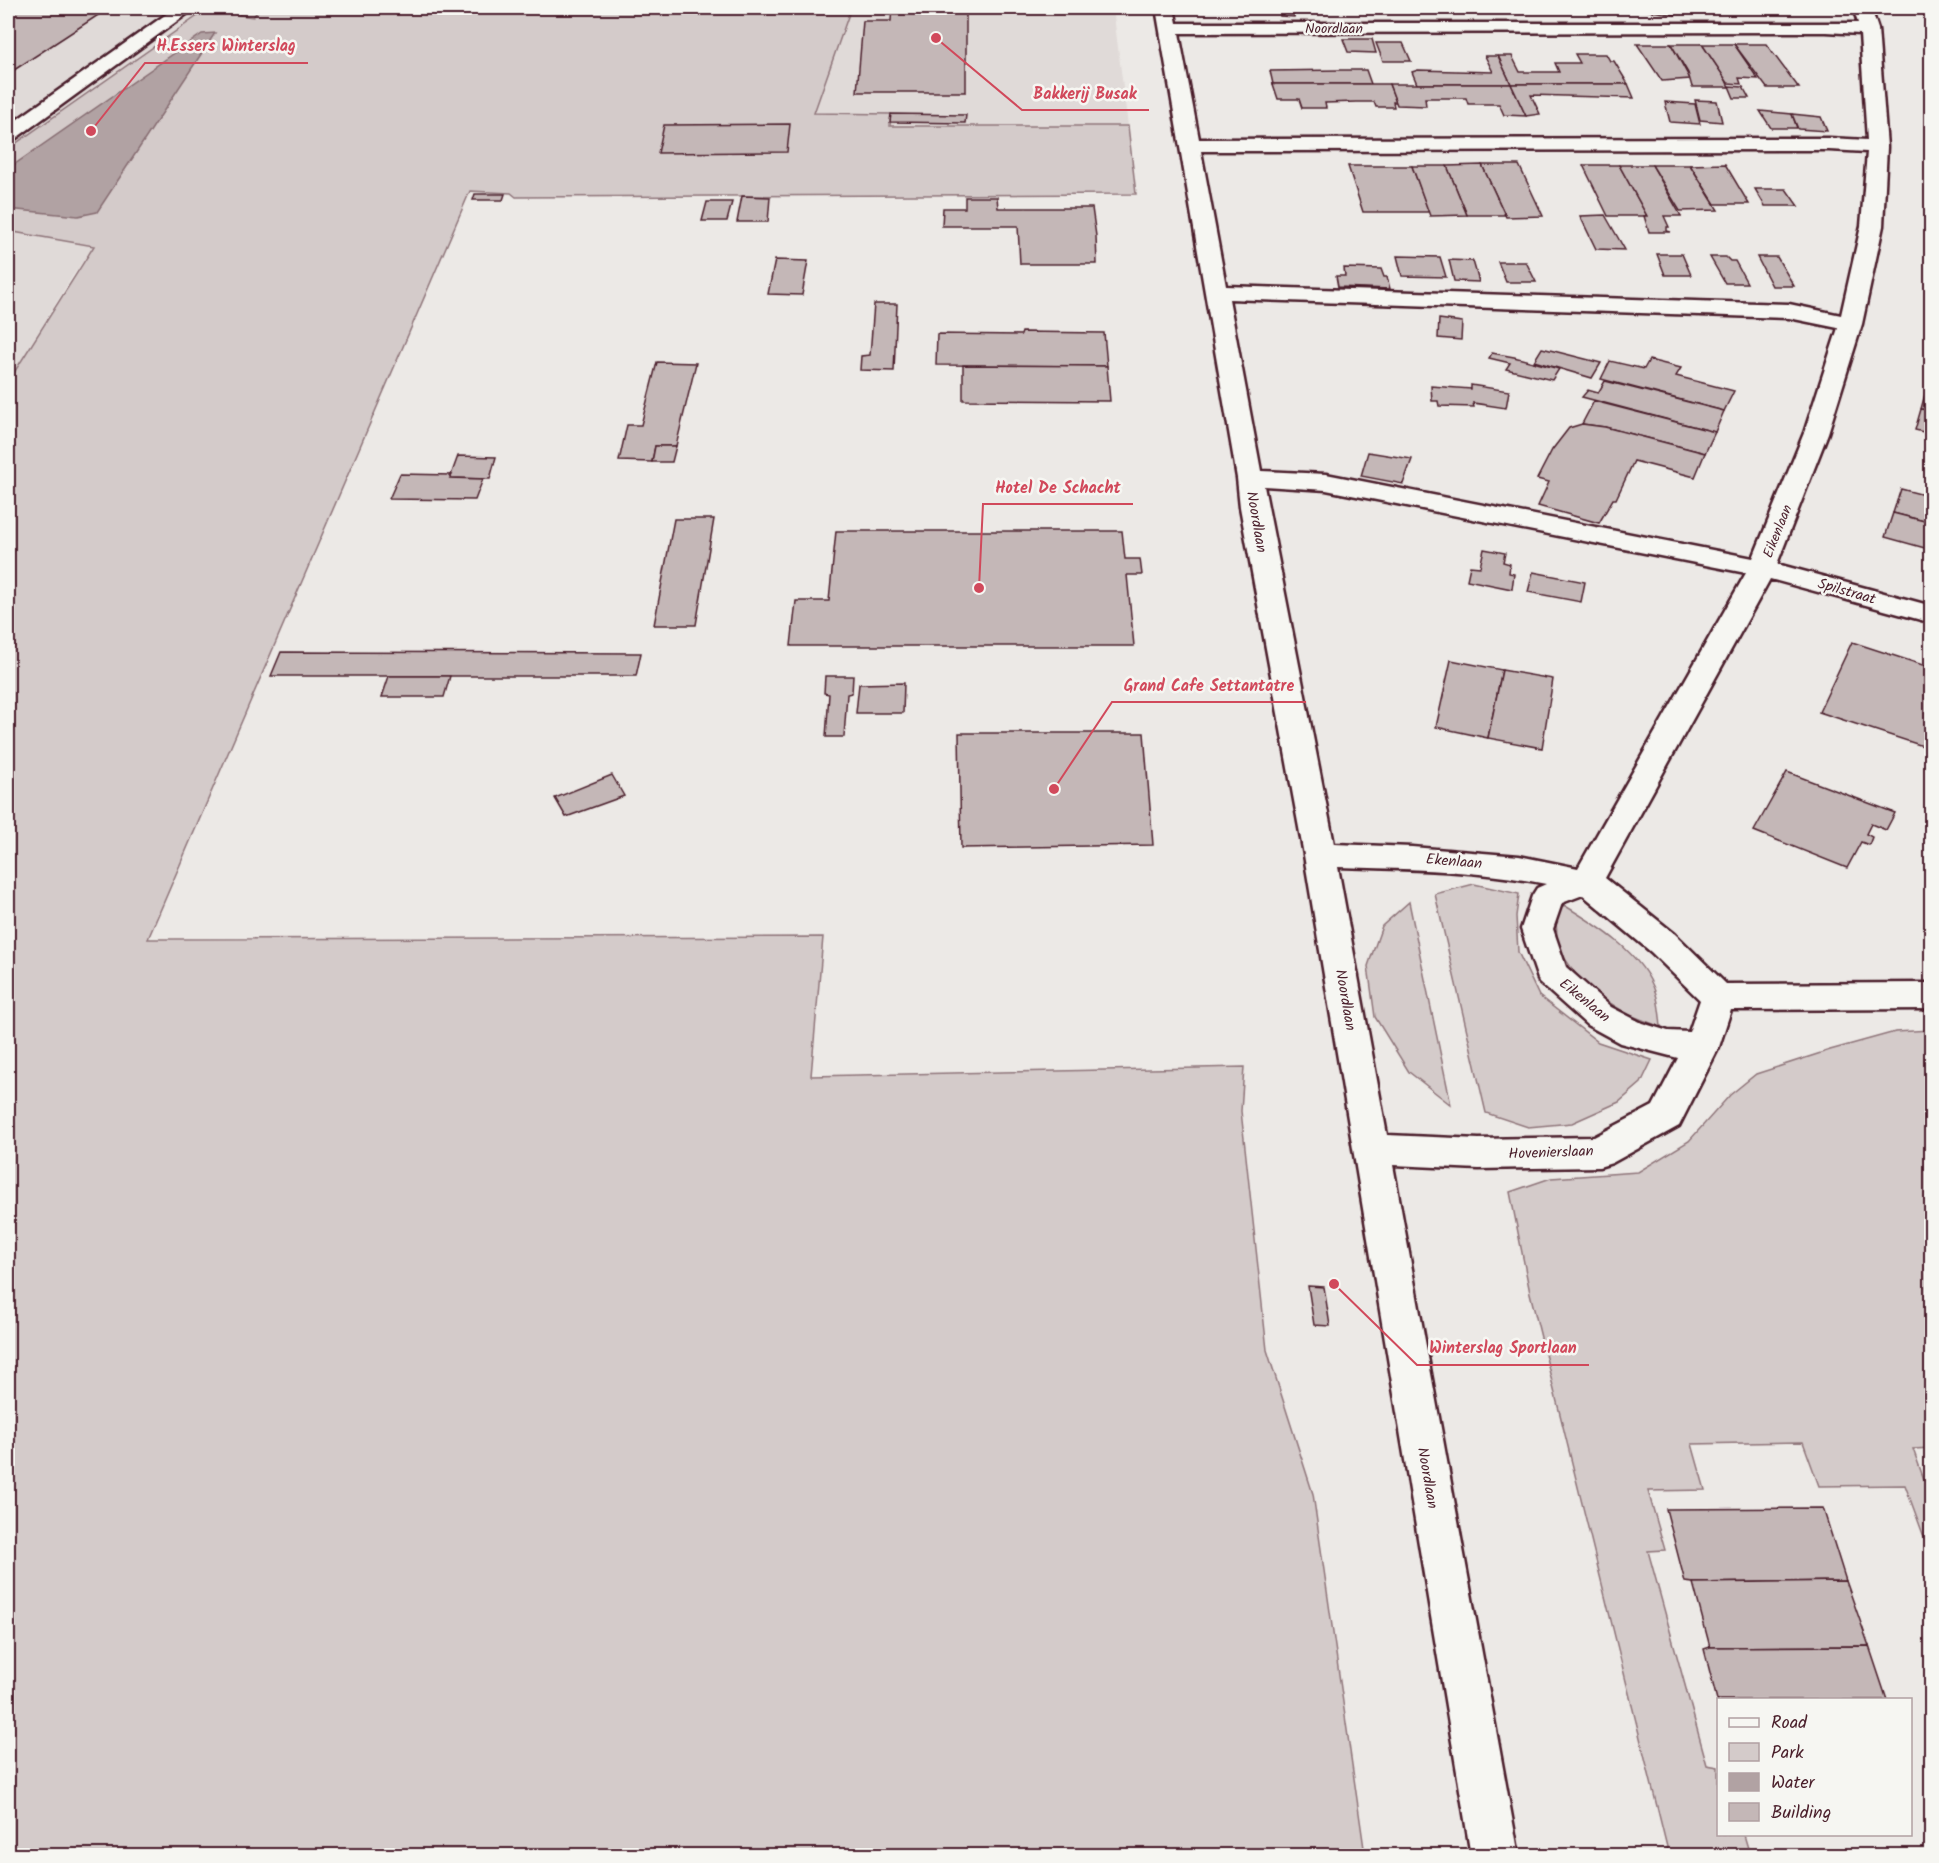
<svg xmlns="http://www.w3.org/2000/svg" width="1939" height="1863" viewBox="0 0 1939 1863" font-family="Kalam,sans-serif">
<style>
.built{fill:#e0dad8}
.green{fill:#d4cbca;stroke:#8f757a;stroke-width:1.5}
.water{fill:#b1a2a3;stroke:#886e73;stroke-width:1.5}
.building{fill:#c4b7b7;stroke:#4a1f2b;stroke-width:1.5}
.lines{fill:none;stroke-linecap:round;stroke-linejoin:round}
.minor-casing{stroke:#4a1f2b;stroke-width:5}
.minor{fill:#f6f6f2;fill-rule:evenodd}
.labels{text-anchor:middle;stroke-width:5;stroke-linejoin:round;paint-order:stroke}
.far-street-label{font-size:14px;fill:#4a1f2b;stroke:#f6f6f2}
.street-label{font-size:15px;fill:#4a1f2b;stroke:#f6f6f2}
.leader{fill:none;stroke:#d1495b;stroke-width:2}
.callout-dot{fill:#d1495b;stroke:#f6f6f2;stroke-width:2}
.callout-label{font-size:16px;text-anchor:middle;font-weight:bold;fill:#d1495b;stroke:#f6f6f2;stroke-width:5;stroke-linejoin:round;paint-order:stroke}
</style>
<rect width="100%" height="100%" fill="#ece9e6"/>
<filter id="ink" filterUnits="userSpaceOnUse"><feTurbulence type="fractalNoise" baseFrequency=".0167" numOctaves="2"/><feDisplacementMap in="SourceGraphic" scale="12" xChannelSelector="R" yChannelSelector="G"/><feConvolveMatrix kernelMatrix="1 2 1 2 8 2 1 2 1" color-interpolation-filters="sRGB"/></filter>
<g filter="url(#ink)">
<!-- built -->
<g class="built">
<path d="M8 8H260L72 277 8 382Z"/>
<path d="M851 8H1113L1128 126H889L891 114 813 113Z"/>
</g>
<!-- green -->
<g class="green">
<path d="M209 8H244L239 15 253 17 260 8H851L814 113 891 114 890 126H1128L1136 194 516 197 511 193 470 191 148 939 823 937 811 1076 1244 1067 1241 1111 1267 1350 1313 1494 1365 1855H8V382L94 246 8 231V149Z"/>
<path d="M1474 884 1519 894 1516 916 1518 952 1539 996 1598 1042 1652 1060 1641 1083 1619 1102 1572 1123 1528 1127 1486 1113 1435 894Z"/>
<path d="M1409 902 1451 1105 1409 1072 1375 1017 1368 966 1382 926Z"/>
<path d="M1562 904C1597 925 1643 953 1656 994 1659 1004 1660 1016 1661 1027L1627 1014 1585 987 1558 949 1556 922Z"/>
<path d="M1931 1030 1932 1448 1913 1449 1931 1499V1556L1905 1485 1819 1486 1803 1442 1692 1444 1705 1490 1648 1491 1665 1550 1648 1551 1707 1765 1718 1767V1834L1744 1835 1750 1855H1669L1530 1293 1510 1192 1551 1178 1638 1172 1689 1141 1730 1095 1756 1074 1830 1050 1895 1032Z"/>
</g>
<!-- water -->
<path class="water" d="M215 33 97 212 78 216 8 209V169L202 34Z"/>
<!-- building -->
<g class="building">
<path d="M8 8H109L8 74Z"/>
<path d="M892 8H966V92H857L863 21H891Z"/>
<path d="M1279 8H1294V17L1280 16Z"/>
<path d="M1640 8H1679L1676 15 1639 9Z"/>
<path d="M1700 8H1742L1744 10H1700Z"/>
<path d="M1343 39H1372L1376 53 1348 52Z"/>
<path d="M1376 43H1403L1411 61H1383Z"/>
<path d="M1637 44H1671L1690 79 1662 81Z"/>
<path d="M1671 44H1702L1725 78 1729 87H1692L1688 73Z"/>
<path d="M1702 44H1734L1758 79 1739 78 1741 84 1728 83Z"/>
<path d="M1734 44H1766L1799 88H1767Z"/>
<path d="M1575 54H1606L1610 61H1614L1628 84H1511L1498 56H1512L1520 72H1559L1555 63H1580Z"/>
<path d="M1485 56H1498L1511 84H1417L1412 72 1418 70 1493 72Z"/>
<path d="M1340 70H1366L1371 84H1273L1270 71Z"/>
<path d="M1273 84H1389L1396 102H1393L1394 107H1376L1374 102H1356L1325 103 1326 108H1302L1299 99H1278Z"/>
<path d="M1389 84H1511L1526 116 1504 115 1499 104H1468L1466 98H1425L1426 106 1397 105Z"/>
<path d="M1511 84H1628L1634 98 1531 95 1540 114 1526 116Z"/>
<path d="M1729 86 1743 87 1749 98H1734Z"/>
<path d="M1695 100 1717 101 1722 122 1700 120Z"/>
<path d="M1665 102 1695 104 1700 124 1670 122Z"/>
<path d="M1760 111 1792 114 1797 128H1771Z"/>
<path d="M891 114 966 115 965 123 890 122Z"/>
<path d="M1792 114 1821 117 1827 131 1798 129Z"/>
<path d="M790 124 787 152 658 153 664 125Z"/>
<path d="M1725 164 1749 204H1715L1690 165Z"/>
<path d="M1482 165H1519L1543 216 1506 217Z"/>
<path d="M1482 165 1505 215H1467L1447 166Z"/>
<path d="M1583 165H1619L1647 216H1608Z"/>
<path d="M1619 165H1652L1681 216H1664L1669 227H1667V231L1671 232H1649L1644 216H1647Z"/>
<path d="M1652 165H1690L1718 210 1680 211Z"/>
<path d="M1348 166H1412L1429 212H1363Z"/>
<path d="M1412 166H1447L1467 215 1430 216Z"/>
<path d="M1755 189H1786L1798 206H1765Z"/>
<path d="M475 194H505L503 200H473Z"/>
<path d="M742 196 770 197 768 222H737Z"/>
<path d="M965 197H997L998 208H1092L1096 236 1097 264H1020L1018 226H942L943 208H965Z"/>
<path d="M707 202H732L727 221H702Z"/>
<path d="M1605 215 1625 250 1596 249 1580 216Z"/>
<path d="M1657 254H1682L1691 275H1665Z"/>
<path d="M1397 256 1440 257 1446 277 1402 276Z"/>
<path d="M1710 257H1726L1730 261H1735L1747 283H1725Z"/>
<path d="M1757 257H1777L1794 286H1772Z"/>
<path d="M775 260 808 261 802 295 768 294Z"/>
<path d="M1449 260 1473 261 1479 282 1454 281Z"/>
<path d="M1498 262H1526L1536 282H1506Z"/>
<path d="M1344 268 1381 269 1384 277H1387L1390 289 1338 287 1336 276H1345Z"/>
<path d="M874 304H897L894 371 860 370 861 356 870 355Z"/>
<path d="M1439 319 1462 322 1461 340 1438 338Z"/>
<path d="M1022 332 1104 333 1107 366 936 365 937 334 1021 335Z"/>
<path d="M1542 348 1601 363 1592 378 1534 361Z"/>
<path d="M1492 353 1514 357 1559 369 1552 380 1506 369 1510 363 1489 358Z"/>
<path d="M1649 360 1681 368 1676 376 1734 391 1724 411 1601 379 1610 361 1644 369Z"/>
<path d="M657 362 696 363 676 446H655L652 462 619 461 627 425H641Z"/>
<path d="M963 365 1107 366 1110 401 963 400Z"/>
<path d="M1605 381 1724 411 1715 432 1582 397 1588 390 1598 393Z"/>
<path d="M1471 385 1509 391 1506 408 1473 403 1474 407 1439 406 1438 401H1432L1431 386 1471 389Z"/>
<path d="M1927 387H1932V411L1921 409Z"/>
<path d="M1594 401 1715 432 1705 453 1605 427 1582 424Z"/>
<path d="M1921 409 1932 411V434L1915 430Z"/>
<path d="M1582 424 1605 427 1705 453 1695 477 1634 461 1616 499H1613L1599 523 1538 506 1549 482 1537 479 1552 450 1569 428Z"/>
<path d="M655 446H676L672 462H652Z"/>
<path d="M1368 452 1412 459 1403 484 1361 476Z"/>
<path d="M458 456 496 457 490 479 450 478Z"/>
<path d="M400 474 452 475 450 478 483 479 475 500 389 499Z"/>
<path d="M1901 489 1932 497V523L1893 513Z"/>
<path d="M1893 513 1932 523V550L1885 537Z"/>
<path d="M674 519H714L696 625H654Z"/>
<path d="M836 531H1122L1125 559H1140L1142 575H1127L1134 646H791L796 601H829Z"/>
<path d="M1484 549 1505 553 1503 562 1510 564 1509 573 1514 574 1512 589 1467 580 1470 566 1480 567Z"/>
<path d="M1533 572 1585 582 1581 602 1528 592Z"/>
<path d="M1852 642 1932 668V749L1819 712Z"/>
<path d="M281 652 641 653 636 676H271Z"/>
<path d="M1451 660 1502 670 1488 738 1436 727Z"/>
<path d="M1502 670 1553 679 1542 748 1488 738Z"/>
<path d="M389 676H450L444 697H382Z"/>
<path d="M825 676H853L852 693 847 694 844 737H826L829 694 824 693Z"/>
<path d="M904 683 903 713H856L859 684Z"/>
<path d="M959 733H1144L1153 845 961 848Z"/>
<path d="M1787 772 1895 813 1886 830 1871 824 1866 834 1872 837 1869 845 1861 842 1847 868 1754 831Z"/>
<path d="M612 775 624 796 566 817 555 798Z"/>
<path d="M1308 1286 1324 1287 1330 1326 1314 1325Z"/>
<path d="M1823 1508 1846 1581 1693 1583 1685 1582 1666 1509Z"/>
<path d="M1846 1581 1869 1646 1710 1647 1693 1583Z"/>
<path d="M1869 1646 1887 1700H1718V1704L1704 1649 1710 1647Z"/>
</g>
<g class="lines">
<defs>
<g id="minor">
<path d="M175 8H195L15 139 8 141V126Z"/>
<path d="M1156 8H1174L1177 23H1858L1853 8H1871L1878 29 1887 147 1883 226 1862 324 1828 433 1777 564 1932 606V623L1770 579 1605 878 1675 934 1726 984 1932 983V1009L1731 1010 1719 1047 1679 1126 1612 1163 1599 1167 1479 1169 1393 1165 1519 1856H1471L1304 855 1240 507 1237 478ZM1826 32 1860 34 1867 140 1829 138 1199 139 1179 33ZM1829 150 1867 152 1861 226 1841 315 1789 304 1226 286 1201 151ZM1229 299 1789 318 1838 328 1804 433 1753 558 1326 474 1261 471ZM1264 486 1326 490 1746 573 1578 868 1519 856 1412 847 1334 844ZM1338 867C1407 869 1478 870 1546 884L1537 888 1532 896 1521 929 1539 982 1587 1025 1620 1043 1678 1058 1653 1106 1594 1137 1479 1139 1387 1135ZM1583 895 1651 952 1700 1000 1689 1032 1668 1031 1642 1023 1611 1007 1566 967 1553 929 1562 903Z"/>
</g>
</defs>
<!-- minor casing -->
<use href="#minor" class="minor-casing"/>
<!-- minor -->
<use href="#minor" class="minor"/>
</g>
</g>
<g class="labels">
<!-- far-street labels -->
<g class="far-street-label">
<text x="1334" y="33">Noordlaan</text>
<text transform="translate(1777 531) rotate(-68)" y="5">Eikenlaan</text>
</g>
<!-- street labels -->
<g class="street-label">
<text transform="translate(1257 522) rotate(80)" y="5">Noordlaan</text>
<text transform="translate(1847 591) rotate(16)" y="5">Spilstraat</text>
<text transform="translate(1454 861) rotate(5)" y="5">Ekenlaan</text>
<text transform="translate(1346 1000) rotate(80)" y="5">Noordlaan</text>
<text transform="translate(1585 1000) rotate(39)" y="5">Eikenlaan</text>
<text transform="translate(1551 1152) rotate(-2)" y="5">Hovenierslaan</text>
<text transform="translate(1428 1478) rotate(80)" y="5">Noordlaan</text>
</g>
</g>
<!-- callouts -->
<path class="leader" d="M91 131L145 63H308M936 38L1022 110H1149M979 588L983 504H1133M1054 789L1112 702H1306M1334 1284L1417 1365H1589"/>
<g class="callout-dot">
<circle cx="91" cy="131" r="6"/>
<circle cx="936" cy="38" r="6"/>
<circle cx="979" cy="588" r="6"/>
<circle cx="1054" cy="789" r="6"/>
<circle cx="1334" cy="1284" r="6"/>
</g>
<g class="callout-label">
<text x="226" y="51">H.Essers Winterslag</text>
<text x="1085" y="99">Bakkerij Busak</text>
<text x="1058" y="493">Hotel De Schacht</text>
<text x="1209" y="691">Grand Cafe Settantatre</text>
<text x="1503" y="1353">Winterslag Sportlaan</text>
</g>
<!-- margin -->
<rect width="1939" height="1863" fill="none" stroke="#f6f6f2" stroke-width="30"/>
<rect x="15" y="15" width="1909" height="1833" fill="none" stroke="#4a1f2b" stroke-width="2" filter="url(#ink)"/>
<!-- legend -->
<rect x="1717" y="1698" width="195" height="138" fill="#f6f6f2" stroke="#b1a0a2" stroke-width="1.5"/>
<rect x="1729" y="1718" width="30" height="9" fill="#f6f6f2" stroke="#b1a0a2" stroke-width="1.5"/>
<text x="1771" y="1728" font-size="18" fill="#4a1f2b">Road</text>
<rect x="1729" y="1743" width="30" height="18" fill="#d4cbca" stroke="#b1a0a2" stroke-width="1.5"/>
<text x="1771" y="1758" font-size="18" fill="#4a1f2b">Park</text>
<rect x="1729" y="1773" width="30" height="18" fill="#b1a2a3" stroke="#b1a0a2" stroke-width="1.5"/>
<text x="1771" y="1788" font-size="18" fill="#4a1f2b">Water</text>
<rect x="1729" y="1803" width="30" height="18" fill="#c4b7b7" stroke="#b1a0a2" stroke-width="1.5"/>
<text x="1771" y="1818" font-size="18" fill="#4a1f2b">Building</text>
</svg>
